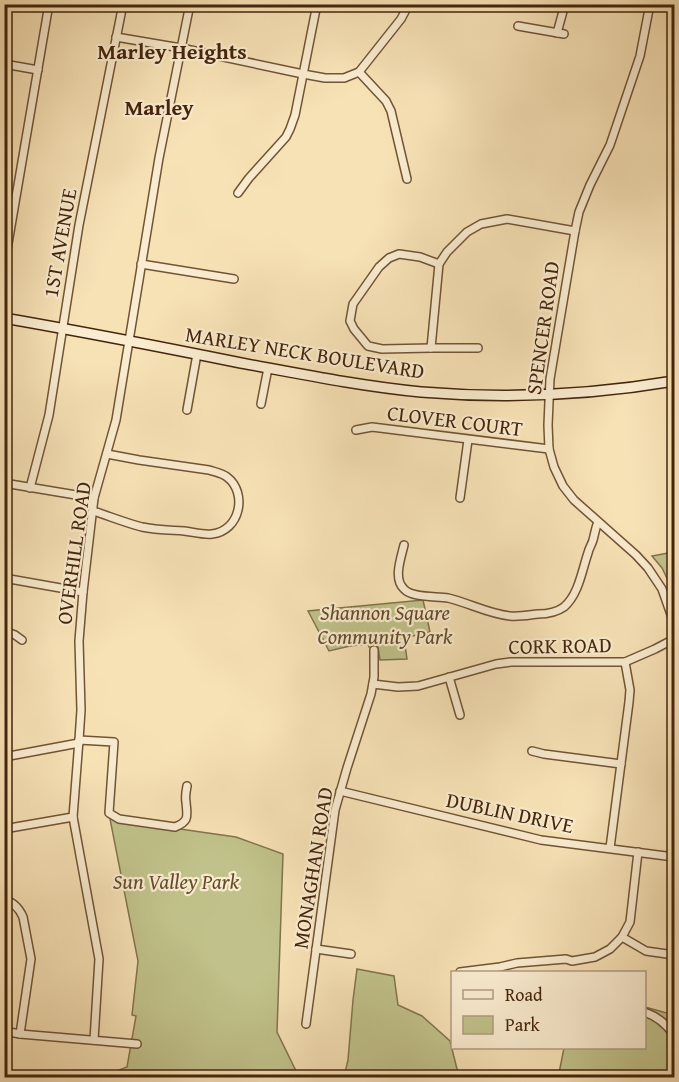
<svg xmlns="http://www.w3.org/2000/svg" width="679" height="1082" viewBox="0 0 679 1082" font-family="'Gentium Book Plus',serif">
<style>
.green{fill:#c1c28b;stroke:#82744c;stroke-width:1.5}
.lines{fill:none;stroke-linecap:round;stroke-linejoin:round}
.street-casing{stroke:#715436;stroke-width:10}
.secondary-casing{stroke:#44250c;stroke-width:12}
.street{stroke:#faecd0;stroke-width:7}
.secondary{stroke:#faecd0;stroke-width:9}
.labels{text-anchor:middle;stroke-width:4.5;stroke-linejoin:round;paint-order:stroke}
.street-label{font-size:21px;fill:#44250c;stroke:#faecd0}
.park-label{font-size:21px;font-style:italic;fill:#634c2c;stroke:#faecd0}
.neighbourhood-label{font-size:22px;font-weight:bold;fill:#44250c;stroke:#faecd0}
</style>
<rect width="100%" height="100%" fill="#f7e2b6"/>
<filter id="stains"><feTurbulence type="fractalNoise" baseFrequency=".00333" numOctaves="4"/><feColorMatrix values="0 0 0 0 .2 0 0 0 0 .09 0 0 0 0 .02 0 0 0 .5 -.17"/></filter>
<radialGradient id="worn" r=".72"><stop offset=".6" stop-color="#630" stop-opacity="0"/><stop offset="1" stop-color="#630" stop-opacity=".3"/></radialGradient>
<!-- green -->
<g class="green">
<path d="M674 552V593L662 568 652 556Z"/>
<path d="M423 600 430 632 404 638 407 659 380 660 378 647H369L368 644 350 646 329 651 308 611Z"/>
<path d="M110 819 236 837 283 854 277 1032 299 1077 85 1078 86 1076 109 1074 127 1067 136 1016 132 1015 138 961Z"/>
<path d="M357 969 394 976 398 1005 422 1016 450 1041 459 1077H344L348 1060 353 1000Z"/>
<path d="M645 1007 674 1015V1077L558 1078 564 1048H644Z"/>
</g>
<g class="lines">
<defs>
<g id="street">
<path d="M650 4 640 56 610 145 590 185 579 212 575 231 550 379 548 425 549 449 554 467 563 486 574 500 636 555 648 568 662 589 674 623"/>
<path d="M518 26 564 34"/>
<path d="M557 33 565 4"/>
<path d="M116 37 181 48 303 74 325 78H344L359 72 401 19 409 4"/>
<path d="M4 64 38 70"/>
<path d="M359 72 386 101 391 111 407 179"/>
<path d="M238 193 249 178 286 137 290 129 295 115 317 4"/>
<path d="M141 264 234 279"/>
<path d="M439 264 420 257 399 254 389 258 379 267 353 304 350 321 354 329 368 346 382 349 431 348H478"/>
<path d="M4 267 49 4"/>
<path d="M431 348 439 264 447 252 467 232 481 224 507 219 575 231"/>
<path d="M261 404 268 368"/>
<path d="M187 410 197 354"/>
<path d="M356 430 372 427 549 449"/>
<path d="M4 483 94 498"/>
<path d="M30 488 49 415 79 225 123 4"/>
<path d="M460 498 468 440"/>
<path d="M93 511C109 516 126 523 142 527 156 530 170 530 184 531 193 532 203 535 212 534 240 531 248 493 227 477 222 473 215 472 209 470L139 460 107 454"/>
<path d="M404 545C401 558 393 579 404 589 412 598 436 596 448 598 469 603 489 614 510 616 519 617 529 615 538 614 547 614 557 612 564 607 579 594 582 570 588 553 589 548 592 544 593 540 595 533 595 529 598 522"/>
<path d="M4 578 83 592"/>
<path d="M4 631 15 635 22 640"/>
<path d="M449 677 460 715"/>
<path d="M373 684 398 687 418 686 496 664 511 662H625L655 649 674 639"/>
<path d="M79 740 114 742 109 813 119 819 175 827C190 821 187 816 186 802 185 797 186 791 187 786"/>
<path d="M532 751 544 754 621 764"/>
<path d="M4 757 79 743"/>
<path d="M340 791 541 840 674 857"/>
<path d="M4 829 73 817"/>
<path d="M610 848 629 702 630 690 625 662"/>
<path d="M4 900C14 902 19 908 23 917L31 959 20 1034"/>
<path d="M622 937 646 951 674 955"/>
<path d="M316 949 351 954"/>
<path d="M460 972 500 967 517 963 566 959 572 961 595 957 610 949 622 937 630 922 638 852"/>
<path d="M644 1012C657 1016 667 1025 674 1035"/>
<path d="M306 1024 335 810 347 768 371 694 374 677V650"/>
<path d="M4 1031 20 1034 137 1044"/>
<path d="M94 1040 99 959 73 817 79 740 81 710 79 641 83 592 94 498 116 420 159 158 190 4"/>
</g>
<path id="secondary" d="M4 318C84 332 162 347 241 363 301 374 360 386 421 392 505 399 591 395 674 381"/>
</defs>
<!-- street casing -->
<use href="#street" class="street-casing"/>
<!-- secondary casing -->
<use href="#secondary" class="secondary-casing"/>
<!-- street -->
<use href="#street" class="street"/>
<!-- secondary -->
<use href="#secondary" class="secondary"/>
</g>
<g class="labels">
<!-- street labels -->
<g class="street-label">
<text transform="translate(60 243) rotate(-80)" y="7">1ST AVENUE</text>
<text transform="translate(543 328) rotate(-82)" y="7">SPENCER ROAD</text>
<text transform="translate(305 353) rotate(9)" y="7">MARLEY NECK BOULEVARD</text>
<text transform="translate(455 421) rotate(7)" y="7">CLOVER COURT</text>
<text transform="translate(74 553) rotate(-82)" y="7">OVERHILL ROAD</text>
<text transform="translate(560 646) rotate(-1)" y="7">CORK ROAD</text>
<text transform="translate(510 813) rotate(12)" y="7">DUBLIN DRIVE</text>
<text transform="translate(313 868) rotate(-81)" y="7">MONAGHAN ROAD</text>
</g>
<!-- park labels -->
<g class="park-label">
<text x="385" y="620">Shannon Square<tspan x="385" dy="24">Community Park</tspan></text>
<text x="176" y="889">Sun Valley Park</text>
</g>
<!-- neighbourhood labels -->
<g class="neighbourhood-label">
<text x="172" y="59">Marley Heights</text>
<text x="159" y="115">Marley</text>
</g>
</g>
<!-- margin -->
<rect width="679" height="1082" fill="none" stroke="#f7e2b6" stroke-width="24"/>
<rect x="6" y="6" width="667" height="1070" fill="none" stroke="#44250c" stroke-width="3"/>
<rect x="12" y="12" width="655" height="1058" fill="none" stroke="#44250c" stroke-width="1.5"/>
<!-- legend -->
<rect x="451" y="971" width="195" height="78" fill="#faecd0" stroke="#b19c82" stroke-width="1.5"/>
<rect x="463" y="990" width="30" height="9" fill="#faecd0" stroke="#b19c82" stroke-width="1.5"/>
<text x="505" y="1001" font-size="18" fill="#44250c">Road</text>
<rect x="463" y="1016" width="30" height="18" fill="#c1c28b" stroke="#b19c82" stroke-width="1.5"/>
<text x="505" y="1031" font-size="18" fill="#44250c">Park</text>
<rect width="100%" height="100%" filter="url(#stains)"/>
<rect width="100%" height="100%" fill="url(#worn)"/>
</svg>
